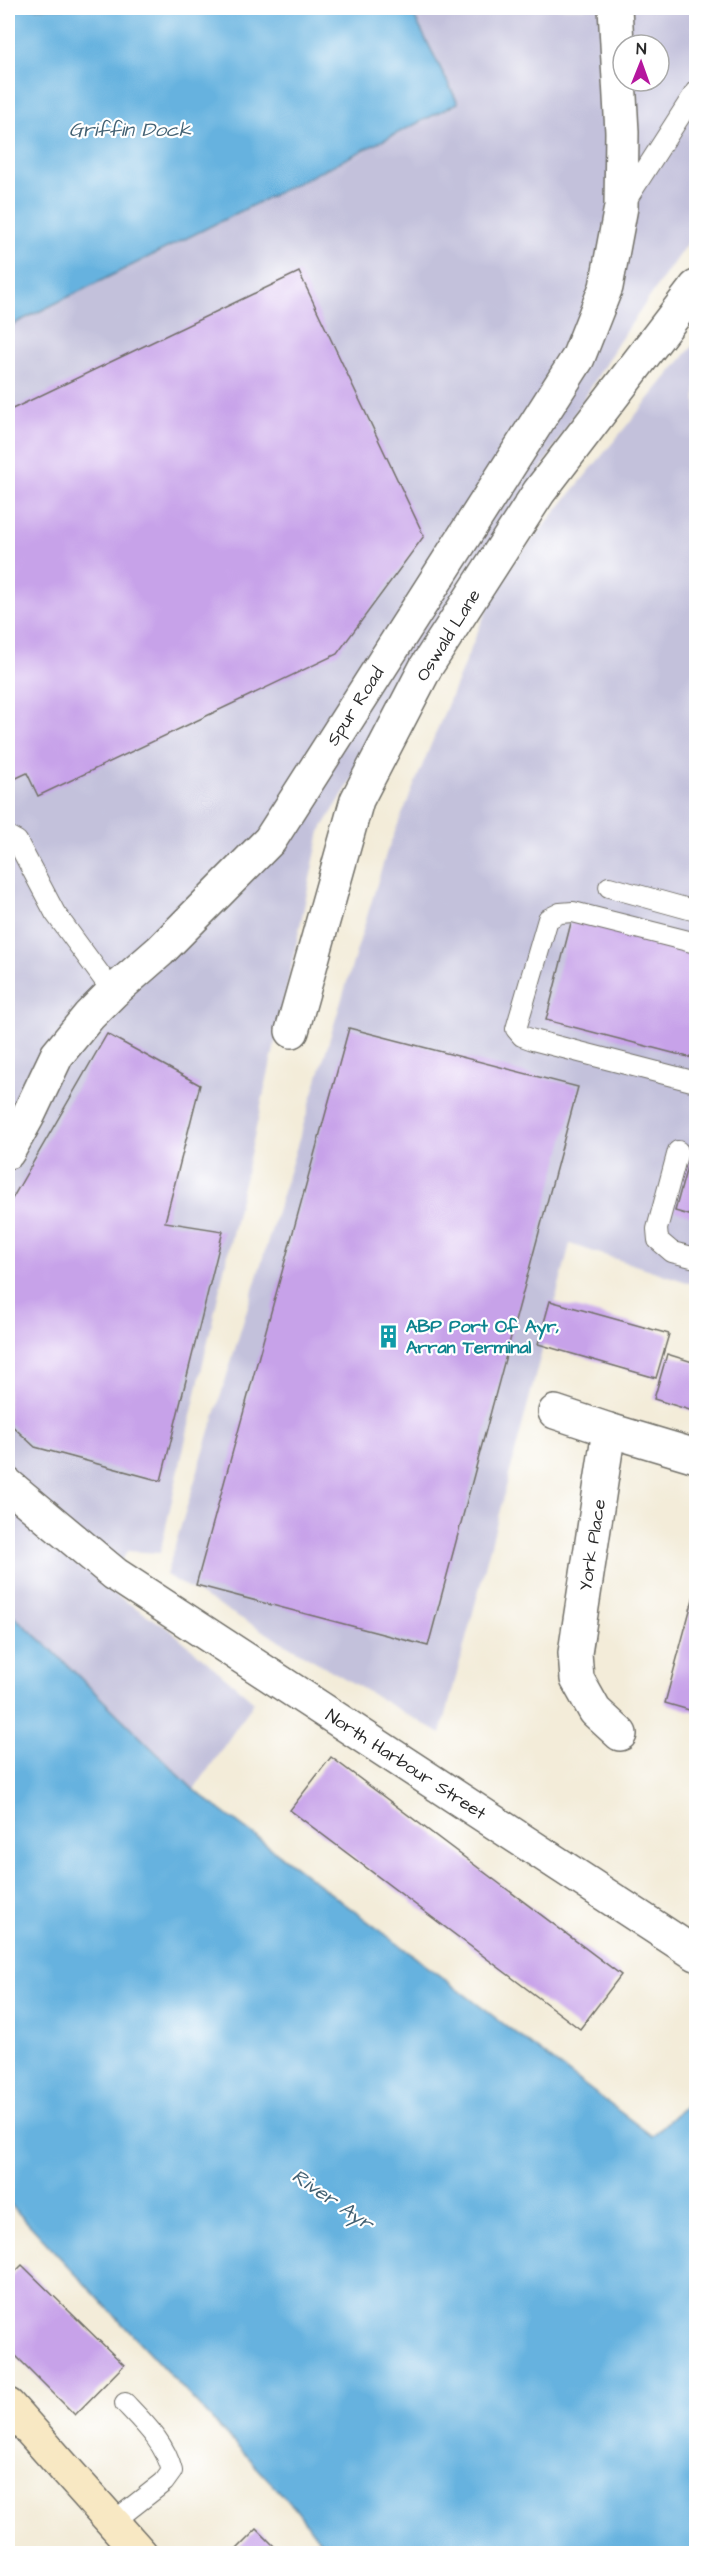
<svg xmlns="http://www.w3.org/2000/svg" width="704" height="2561" viewBox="0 0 704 2561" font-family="'Architects Daughter',sans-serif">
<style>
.industrial{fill:#c3c1db;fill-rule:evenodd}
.water{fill:#66b2df;stroke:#486e85;stroke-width:1.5}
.building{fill:#c7a2e9}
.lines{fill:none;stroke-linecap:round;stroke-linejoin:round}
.lane-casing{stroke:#716f68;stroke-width:22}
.street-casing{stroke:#716f68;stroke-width:36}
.secondary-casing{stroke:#716f68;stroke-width:36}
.lane{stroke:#fff;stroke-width:20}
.street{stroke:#fff;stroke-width:33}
.secondary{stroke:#f8e8c3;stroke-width:33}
.labels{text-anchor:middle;stroke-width:4.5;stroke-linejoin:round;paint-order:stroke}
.street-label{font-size:18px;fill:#2b2b2b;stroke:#fff}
.culture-label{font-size:18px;font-weight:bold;fill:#0d838f;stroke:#fff;text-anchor:start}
.water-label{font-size:20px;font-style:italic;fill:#436173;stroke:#fff}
</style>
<rect width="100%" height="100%" fill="#fff"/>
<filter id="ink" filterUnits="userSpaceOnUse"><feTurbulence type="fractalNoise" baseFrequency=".0167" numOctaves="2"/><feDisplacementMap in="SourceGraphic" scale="12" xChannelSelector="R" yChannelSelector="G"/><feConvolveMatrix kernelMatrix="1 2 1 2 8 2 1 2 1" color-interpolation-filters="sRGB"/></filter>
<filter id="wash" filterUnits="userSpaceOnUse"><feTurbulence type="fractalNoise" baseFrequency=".008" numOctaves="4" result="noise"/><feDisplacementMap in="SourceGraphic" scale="24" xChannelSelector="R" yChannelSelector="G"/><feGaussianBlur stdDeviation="1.35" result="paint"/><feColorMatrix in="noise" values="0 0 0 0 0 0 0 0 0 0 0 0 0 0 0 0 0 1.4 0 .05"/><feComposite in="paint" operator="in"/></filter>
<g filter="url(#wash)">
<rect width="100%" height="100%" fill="#f3ecd9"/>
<!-- industrial -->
<g class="industrial">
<path d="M8 8H696V230L618 343 320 832 275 1044 160 1553 127 1551 106 1589 169 1629 254 1702 194 1790 8 1622ZM623 45H659V81H623Z"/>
<path d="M696 342V1285L570 1244 441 1734 166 1575 387 851 499 580Z"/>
</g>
<!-- water -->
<g class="water">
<path d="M8 8H410L458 103 8 327Z"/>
<path d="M8 1611 50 1648 194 1790 652 2136 696 2096V2553H329L294 2507 8 2202Z"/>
</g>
<g id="blocks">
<!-- building -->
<g class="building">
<path d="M299 272 424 536 337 654 38 796 27 773 8 782V411Z"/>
<path d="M572 919 696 950V1059L546 1020Z"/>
<path d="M349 1028 578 1087 428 1646 196 1585Z"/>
<path d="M107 1034 200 1085 165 1222 223 1231 161 1481 35 1447 8 1422V1206Z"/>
<path d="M696 1134V1217L675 1211Z"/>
<path d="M550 1301 669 1334 656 1378 538 1344Z"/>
<path d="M667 1354 696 1363V1412L654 1399Z"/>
<path d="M696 1588V1712L665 1703Z"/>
<path d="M331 1757 621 1975 580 2029 290 1810Z"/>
<path d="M22 2265 124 2365 75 2415 8 2348V2279Z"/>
<path d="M257 2529 282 2554H232Z"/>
</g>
</g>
</g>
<g filter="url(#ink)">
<use href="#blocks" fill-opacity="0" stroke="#716f68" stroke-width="1.5"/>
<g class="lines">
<defs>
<g id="lane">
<path d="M625 202 696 91"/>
<path d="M8 836 17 841 55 913 113 992"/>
<path d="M609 887 696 911"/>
<path d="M696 943 573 912 560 913 548 919 516 1029 522 1036 533 1040 696 1082"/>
<path d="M678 1151 657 1229 658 1240 672 1252 696 1258"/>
<path d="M113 2522 164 2482 172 2471C165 2443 145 2424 125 2403"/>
</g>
<g id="street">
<path d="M292 1031 357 800 426 667 539 492 696 287"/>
<path d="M8 1152 28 1116 57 1055 89 1016 113 992 160 951 270 840 578 358 606 287 621 207 622 132 615 8"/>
<path d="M555 1412 609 1430"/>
<path d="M8 1485 115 1574 696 1954"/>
<path d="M620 1734 595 1711 577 1679 575 1653 609 1430 696 1456"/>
</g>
<path id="secondary" d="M8 2405 141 2554"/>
</defs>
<!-- lane casing -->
<use href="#lane" class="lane-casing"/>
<!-- street casing -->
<use href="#street" class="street-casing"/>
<!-- secondary casing -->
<use href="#secondary" class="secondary-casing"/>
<!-- lane -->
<use href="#lane" class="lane"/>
<!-- street -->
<use href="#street" class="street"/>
<!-- secondary -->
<use href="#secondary" class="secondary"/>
</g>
</g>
<!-- icons -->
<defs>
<symbol id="building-bare" viewBox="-9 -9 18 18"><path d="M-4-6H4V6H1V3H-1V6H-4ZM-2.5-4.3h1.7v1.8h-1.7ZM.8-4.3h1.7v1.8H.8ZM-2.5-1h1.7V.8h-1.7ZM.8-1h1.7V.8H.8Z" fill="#0f9aa8" stroke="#fff" stroke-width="2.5" paint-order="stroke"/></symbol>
</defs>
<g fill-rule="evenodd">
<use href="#building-bare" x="372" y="1320" width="33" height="33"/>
</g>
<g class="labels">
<!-- street labels -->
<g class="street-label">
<text transform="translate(448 635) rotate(-58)" y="6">Oswald Lane</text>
<text transform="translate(355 706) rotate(-57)" y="6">Spur Road</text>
<text transform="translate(592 1545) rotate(-81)" y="6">York Place</text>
<text transform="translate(406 1764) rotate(33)" y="6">North Harbour Street</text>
</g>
<!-- culture labels -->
<g class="culture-label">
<text x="406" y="1332">ABP Port Of Ayr,<tspan x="406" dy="21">Arran Terminal</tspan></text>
</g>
<!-- water labels -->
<g class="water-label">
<text x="130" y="136">Griffin Dock</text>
<text transform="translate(333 2199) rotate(34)" y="7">River Ayr</text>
</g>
</g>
<!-- margin -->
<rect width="704" height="2561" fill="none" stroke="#fff" stroke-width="30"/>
<!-- north arrow -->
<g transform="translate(641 63) rotate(1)"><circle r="28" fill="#ffffff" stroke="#aaaaaa" stroke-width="1.5"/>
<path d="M0-4.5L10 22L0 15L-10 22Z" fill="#b5179e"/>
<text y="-9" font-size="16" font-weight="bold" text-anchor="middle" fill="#2b2b2b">N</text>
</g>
</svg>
